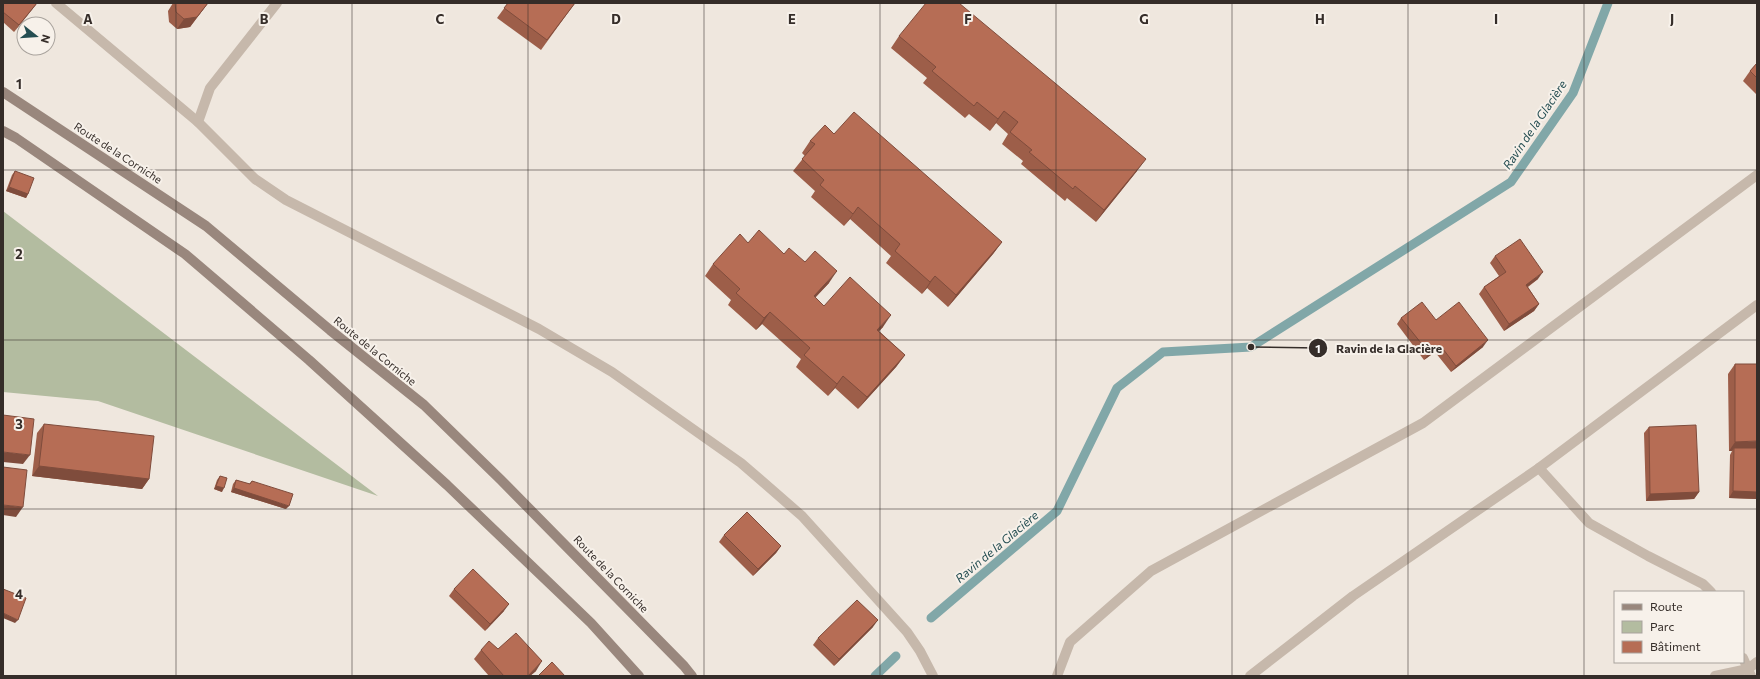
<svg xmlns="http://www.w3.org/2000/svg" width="1760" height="679" viewBox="0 0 1760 679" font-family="Commissioner,sans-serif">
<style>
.green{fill:#b3bca0}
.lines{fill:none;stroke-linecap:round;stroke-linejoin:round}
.stream{stroke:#81a7a8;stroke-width:9}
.lane{stroke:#c6b8ab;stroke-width:10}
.street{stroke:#c6b8ab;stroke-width:10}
.secondary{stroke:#99877d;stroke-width:10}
.wall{fill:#9d5e49}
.shaded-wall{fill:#7f4c3c}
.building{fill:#b66d55;stroke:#7f4c3c}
.grid{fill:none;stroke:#352d29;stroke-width:1;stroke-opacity:0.55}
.labels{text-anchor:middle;stroke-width:4;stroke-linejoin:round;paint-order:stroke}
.street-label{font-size:11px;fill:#352d29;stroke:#f7f1ea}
.water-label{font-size:12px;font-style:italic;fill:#244d51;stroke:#f7f1ea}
.grid-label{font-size:13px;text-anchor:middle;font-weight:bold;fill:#352d29;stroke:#f7f1ea;stroke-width:4;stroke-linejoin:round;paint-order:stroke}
.leader{fill:none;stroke:#352d29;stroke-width:1.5}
.callout-dot{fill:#352d29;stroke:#f7f1ea;stroke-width:1.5}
.mark-label{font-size:12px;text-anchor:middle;font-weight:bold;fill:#fff}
.callout-label{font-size:12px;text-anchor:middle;font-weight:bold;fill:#352d29;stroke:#f7f1ea;stroke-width:4;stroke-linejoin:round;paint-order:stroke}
</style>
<rect width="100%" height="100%" fill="#efe7de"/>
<!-- green -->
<path class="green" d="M3 211 378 496 98 401 3 392Z"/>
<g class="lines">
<!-- stream -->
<g class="stream">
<path d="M931 618 1057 511 1117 388 1163 352 1251 347 1511 182 1573 93 1608 3"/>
<path d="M875 676 896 656"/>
</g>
<!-- lane -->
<g class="lane">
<path d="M56 3 198 122"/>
<path d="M1539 468 1589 523 1648 556 1703 584 1711 592"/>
<path d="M1743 658 1751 676"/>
<path d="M1250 676 1353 596 1539 468 1757 305"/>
<path d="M1715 676 1748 669 1757 662"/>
</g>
<!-- street -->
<g class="street">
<path d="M277 3 210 88 198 122 255 179 286 200 539 329 612 372 741 463 802 516 907 632 920 651 933 676"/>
<path d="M1057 676 1070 642 1151 571 1423 423 1757 175"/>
</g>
<!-- secondary -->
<g class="secondary">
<path d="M3 92 206 226 330 330 424 405 501 480 684 666 692 676"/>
<path d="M3 131 16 138 185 254 309 360 447 485 591 623 639 676"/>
</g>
</g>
<!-- wall -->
<g class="wall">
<path d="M3 3H37L14 32 3 22Z"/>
<path d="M173 3H208L190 27 177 29 169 22 168 11Z"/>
<path d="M508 3H575L541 50 497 18Z"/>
<path d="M899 36 1137 171 1096 222 1067 198 1065 201 1021 164 1023 161 1002 144 1008 134 996 123 990 131 969 114 965 118 923 83 927 78 891 48Z"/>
<path d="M1757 63V95L1743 81 1750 71Z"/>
<path d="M834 134 1002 242 993 254 948 307 927 288 922 294 886 263 891 256 850 219 844 226 811 197 815 191 793 171 805 156 802 153 810 141Z"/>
<path d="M15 171 28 194 26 198 6 191 12 175Z"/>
<path d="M748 243 784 254 805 262 829 283 815 298 824 306 883 327 879 331 905 355 896 367 858 409 835 388 828 396 796 367 801 359 762 324 756 330 728 305 731 300 705 276 713 264Z"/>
<path d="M1495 256 1538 279 1528 287 1539 304 1534 311 1504 331 1479 294 1484 287 1499 276 1490 263Z"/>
<path d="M1401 318 1436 320 1483 347 1451 372 1435 352 1424 360 1397 324Z"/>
<path d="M1735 364 1757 499 1729 498 1730 455 1732 451H1729L1728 374Z"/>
<path d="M44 424 149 479 142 489 32 476 37 433Z"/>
<path d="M1649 427 1699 492 1694 499 1646 501 1644 433Z"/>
<path d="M220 476 222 492 214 489 217 480Z"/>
<path d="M236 480 249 484 252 481 286 509 231 492 233 484Z"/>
<path d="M724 535 781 546 776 553 753 576 719 542Z"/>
<path d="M454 589 504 611 485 631 449 596Z"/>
<path d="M873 627 834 666 813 645 818 638Z"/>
<path d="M498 649 536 671 530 676H489L474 659 481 650Z"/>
</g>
<!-- shaded-wall -->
<g class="shaded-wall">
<path d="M37 3 35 6 14 32 19 25Z"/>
<path d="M208 3 190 27 177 29 184 19Z"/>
<path d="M1004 111 996 123 990 131 998 119Z"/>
<path d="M1146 159 1137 171 1096 222 1104 210Z"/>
<path d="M9 187 28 194 26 198 6 191Z"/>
<path d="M858 207 850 219 844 226 853 214Z"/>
<path d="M1002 242 993 254 948 307 956 295Z"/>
<path d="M837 271 829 283 805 308 814 296Z"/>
<path d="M1543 272 1538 279 1521 291 1526 285Z"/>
<path d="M935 276 927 288 922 294 930 282Z"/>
<path d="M1539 304 1534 311 1504 331 1509 324Z"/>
<path d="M770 312 762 324 756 330 764 318Z"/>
<path d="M891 315 883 327 869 342 877 330Z"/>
<path d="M1488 340 1483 347 1451 372 1456 366Z"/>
<path d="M1440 345 1435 352 1424 360 1429 353Z"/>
<path d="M905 355 896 367 858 409 867 397Z"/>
<path d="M843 376 835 388 828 396Z"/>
<path d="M1757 441V451L1734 448 1732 451H1729L1735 442Z"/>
<path d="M3 452 30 455 23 464 3 462Z"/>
<path d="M39 466 149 479 142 489 32 476Z"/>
<path d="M216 486 224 488 222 492 214 489Z"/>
<path d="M234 488 289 506 286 509 231 492Z"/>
<path d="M1733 491 1757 492V499L1729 498Z"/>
<path d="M1699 492 1694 499 1646 501 1650 494Z"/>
<path d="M3 505 23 507 16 517 3 515Z"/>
<path d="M781 546 776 553 753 576 758 569Z"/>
<path d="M509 604 504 611 485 631 490 624Z"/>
<path d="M3 613 18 620 15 623 3 618Z"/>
<path d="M878 620 873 627 834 666 839 659Z"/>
<path d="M542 661 536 671 530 676H528Z"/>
</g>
<!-- building -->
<g class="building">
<path d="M3 3H37L19 25 3 12Z"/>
<path d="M175 3H208L197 17 184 19 176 12Z"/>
<path d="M508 3H575L547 40 504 8Z"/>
<path d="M926 3H959L1146 159 1104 210 1075 186 1073 189 1029 152 1032 150 1010 132 1018 122 1004 111 998 119 977 102 974 106 932 71 936 67 899 36Z"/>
<path d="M1757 63V78L1750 71Z"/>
<path d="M854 112 1002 242 956 295 935 276 930 282 895 251 900 244 858 207 853 214 820 185 824 180 802 159 815 144 810 141 825 125 834 134Z"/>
<path d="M15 171 34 178 28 194 9 187Z"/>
<path d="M759 230 784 254 789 248 805 262 815 251 837 271 814 296 824 306 850 277 891 315 877 330 905 355 867 397 843 376 837 384 804 355 810 348 770 312 764 318 736 293 740 289 713 264 740 234 748 243Z"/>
<path d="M1520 239 1543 272 1526 285 1539 304 1509 324 1484 287 1506 272 1495 256Z"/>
<path d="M1422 302 1436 320 1459 302 1488 340 1456 366 1440 345 1429 353 1401 318Z"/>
<path d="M1735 364H1757V441L1735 442Z"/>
<path d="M3 415 34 419 30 455 3 452Z"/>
<path d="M44 424 154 436 149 479 39 466Z"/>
<path d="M1696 425 1699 492 1650 494 1649 427Z"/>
<path d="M1734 448H1757V492L1733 491Z"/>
<path d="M3 467 27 470 23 507 3 505Z"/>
<path d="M220 476 227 478 224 488 216 486Z"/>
<path d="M236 480 250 484 252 481 293 494 289 506 234 488Z"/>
<path d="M747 512 781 546 758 569 724 535Z"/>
<path d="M473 569 509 604 490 624 454 589Z"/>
<path d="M3 589 26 598 18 620 3 613Z"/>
<path d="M857 600 878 620 839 659 818 638Z"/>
<path d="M516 633 542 661 528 676H504L481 650 489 641 498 649Z"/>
<path d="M552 662 565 676H540L539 675Z"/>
</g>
<!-- grid -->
<path class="grid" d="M176 3V676M352 3V676M528 3V676M704 3V676M880 3V676M1056 3V676M1232 3V676M1408 3V676M1584 3V676M3 170H1757M3 340H1757M3 509H1757"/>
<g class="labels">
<!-- street labels -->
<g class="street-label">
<text transform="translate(118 153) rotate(33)" y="4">Route de la Corniche</text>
<text transform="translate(375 351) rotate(39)" y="4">Route de la Corniche</text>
<text transform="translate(611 574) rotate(46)" y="4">Route de la Corniche</text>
</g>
<!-- water labels -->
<g class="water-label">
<text transform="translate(1535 125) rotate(-56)" y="4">Ravin de la Glacière</text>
<text transform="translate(997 547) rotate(-40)" y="4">Ravin de la Glacière</text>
</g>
</g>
<g class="grid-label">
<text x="88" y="24">A</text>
<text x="264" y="24">B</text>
<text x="440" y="24">C</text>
<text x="616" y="24">D</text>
<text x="792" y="24">E</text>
<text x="968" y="24">F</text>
<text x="1144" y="24">G</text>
<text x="1320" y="24">H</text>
<text x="1496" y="24">I</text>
<text x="1672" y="24">J</text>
<text x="19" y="89">1</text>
<text x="19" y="259">2</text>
<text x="19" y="429">3</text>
<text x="19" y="599">4</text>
</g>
<!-- callouts -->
<path class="leader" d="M1251 347L1318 348"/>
<g class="callout-dot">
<circle cx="1251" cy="347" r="4"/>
<circle cx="1318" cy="348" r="10"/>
</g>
<g class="mark-label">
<text x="1318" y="353">1</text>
</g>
<g class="callout-label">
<text x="1389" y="353">Ravin de la Glacière</text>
</g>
<!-- border -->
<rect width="1760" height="679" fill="none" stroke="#352d29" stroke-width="8"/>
<!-- legend -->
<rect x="1614" y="591" width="130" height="72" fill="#f7f1ea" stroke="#a9a39d"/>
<rect x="1622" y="604" width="20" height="6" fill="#99877d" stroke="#a9a39d"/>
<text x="1650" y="611" font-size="12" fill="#352d29">Route</text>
<rect x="1622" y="621" width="20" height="12" fill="#b3bca0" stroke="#a9a39d"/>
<text x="1650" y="631" font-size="12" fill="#352d29">Parc</text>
<rect x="1622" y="641" width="20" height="12" fill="#b66d55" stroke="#a9a39d"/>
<text x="1650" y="651" font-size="12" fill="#352d29">Bâtiment</text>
<!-- north arrow -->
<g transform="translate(36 36) rotate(107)"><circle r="19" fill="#f7f1ea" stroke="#a9a39d"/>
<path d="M0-3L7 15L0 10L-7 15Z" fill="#244d51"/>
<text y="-6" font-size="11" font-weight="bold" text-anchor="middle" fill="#352d29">N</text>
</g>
</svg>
